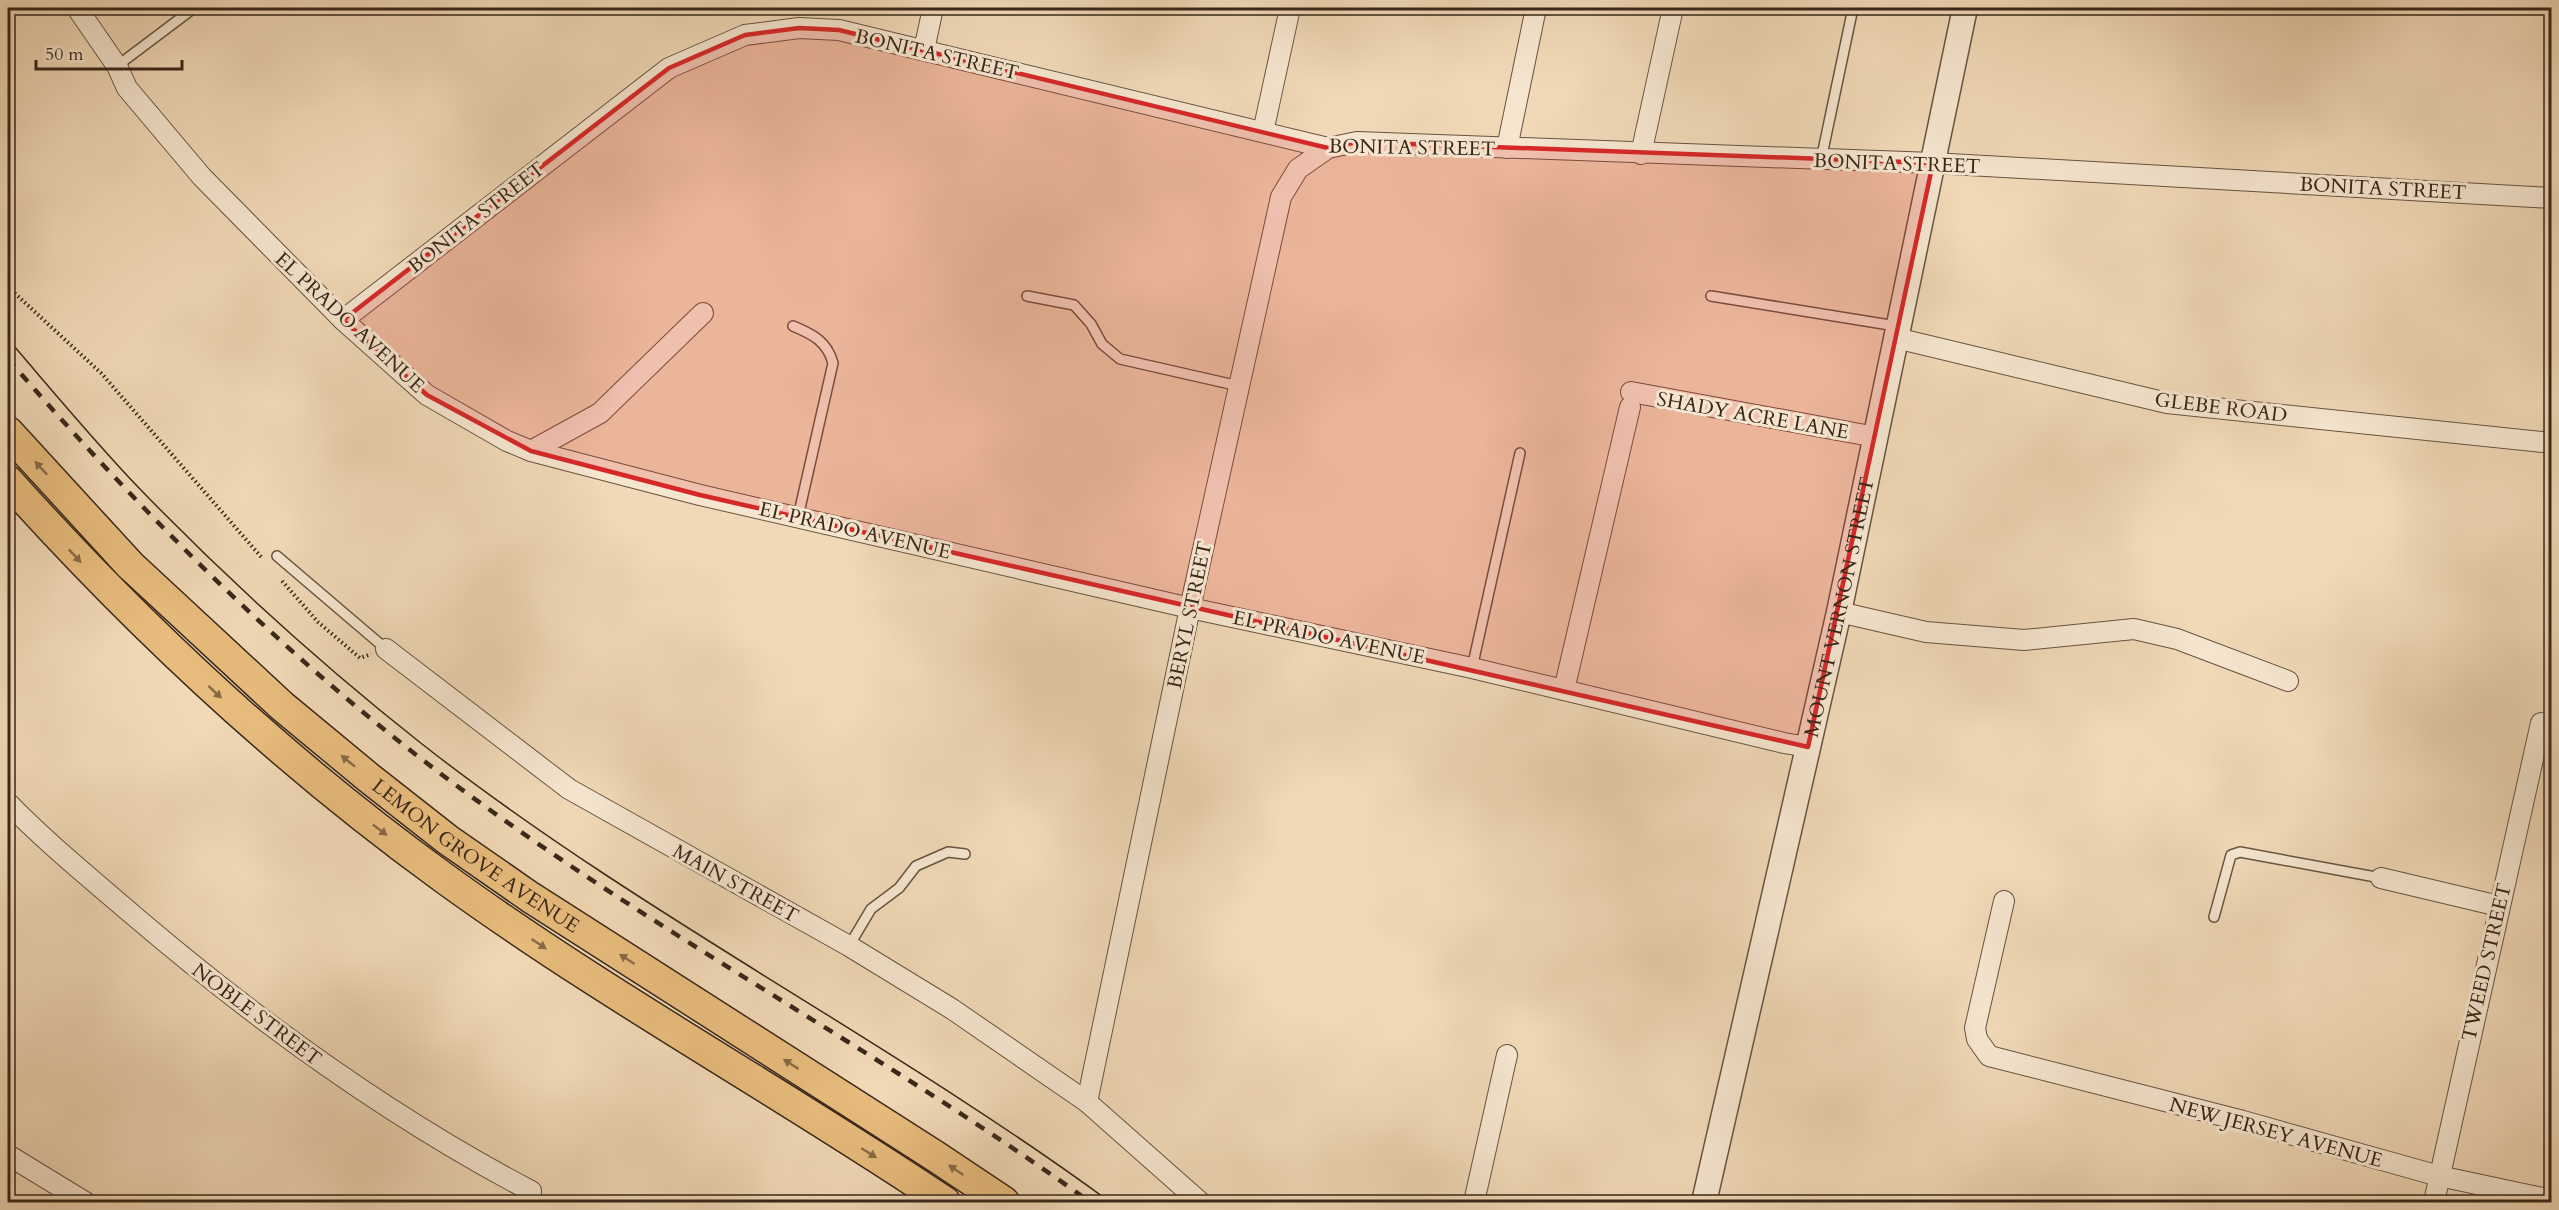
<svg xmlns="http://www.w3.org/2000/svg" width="2559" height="1210" viewBox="0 0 2559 1210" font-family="Cardo,serif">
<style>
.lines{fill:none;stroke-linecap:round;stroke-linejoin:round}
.service-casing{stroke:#665441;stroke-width:12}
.minor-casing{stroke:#665441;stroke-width:22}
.tertiary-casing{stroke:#665441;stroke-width:27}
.primary-casing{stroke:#38271a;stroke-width:33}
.path{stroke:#38271a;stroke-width:4;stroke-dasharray:1.5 3;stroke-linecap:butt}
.service{stroke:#f6e6d0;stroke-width:9}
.minor{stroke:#f6e6d0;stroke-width:20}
.tertiary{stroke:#f6e6d0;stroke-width:24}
.primary{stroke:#e8bc7c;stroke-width:30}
.tram{stroke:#38271a;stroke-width:1.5}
.rail{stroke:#38271a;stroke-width:4.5;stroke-dasharray:10 10;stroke-linecap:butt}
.oneway{fill:#876a46}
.marked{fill:#d62828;fill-opacity:0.2;stroke:#d62828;stroke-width:4.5;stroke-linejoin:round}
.labels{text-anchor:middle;stroke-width:6;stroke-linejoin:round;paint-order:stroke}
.street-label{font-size:20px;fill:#38271a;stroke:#f6e6d0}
</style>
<rect width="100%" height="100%" fill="#f1d9b7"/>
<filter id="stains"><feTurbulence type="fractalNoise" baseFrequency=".00333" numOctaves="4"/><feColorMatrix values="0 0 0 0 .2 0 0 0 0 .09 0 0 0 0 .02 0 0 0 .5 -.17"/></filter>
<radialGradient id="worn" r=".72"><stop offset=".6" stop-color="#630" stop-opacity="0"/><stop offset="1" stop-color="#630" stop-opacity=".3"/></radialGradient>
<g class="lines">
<defs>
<g id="service">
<path d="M117 66 194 8"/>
<path d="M1821 160 1853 8"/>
<path d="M1027 296 1074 305 1091 324 1102 344 1120 359 1239 386"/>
<path d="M1711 296 1896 326"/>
<path d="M793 326C812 334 827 341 833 363L798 517"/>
<path d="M277 556 386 649"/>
<path d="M1472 668 1520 453"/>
<path d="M2214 917 2231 855 2240 852 2381 878"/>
<path d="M849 946 871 909 899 888 916 866 948 852 965 854"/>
</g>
<g id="minor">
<path d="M77 8 117 66 127 88 202 177 343 320 427 395 507 441 531 451 700 495 1190 608 1472 668 1784 743 1808 747"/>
<path d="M924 50 933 8"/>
<path d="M1263 132 1290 8"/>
<path d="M1507 148 1536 8"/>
<path d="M1641 154 1673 8"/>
<path d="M343 320 669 68 745 35 799 28 839 30 1328 148 1357 142 1933 163 2552 198"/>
<path d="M1896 338 2167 403 2552 443"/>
<path d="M1631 392 1876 437"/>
<path d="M531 451 600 413 703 313"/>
<path d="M1839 612 1926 632 2024 640 2134 629 2177 639 2288 681"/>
<path d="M386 649 569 789 849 946 952 1009 1087 1102 1200 1202"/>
<path d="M1564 690 1630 407"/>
<path d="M8 803C47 843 90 878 133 915 256 1020 388 1116 531 1191L530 1202"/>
<path d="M2381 878 2499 906"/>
<path d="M2004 901 1975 1028 1977 1039 1989 1056 2243 1121 2439 1176 2552 1200"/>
<path d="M1087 1102 1190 608 1281 197 1298 169 1328 148"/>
<path d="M8 1155 85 1202"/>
<path d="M1474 1202 1507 1055"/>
<path d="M2434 1202 2541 723 2552 726"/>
</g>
<g id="tertiary">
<path id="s1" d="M1704 1202 1839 612 1965 8"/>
</g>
<g id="primary">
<path id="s2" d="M8 432 130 565 282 706 369 778 448 840 530 897 935 1156 1004 1202"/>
<path d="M8 481C140 628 284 762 444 878 605 995 780 1091 945 1202"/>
</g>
</defs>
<!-- service casing -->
<use href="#service" class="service-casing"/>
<!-- minor casing -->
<use href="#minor" class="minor-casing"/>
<!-- tertiary casing -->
<use href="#tertiary" class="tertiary-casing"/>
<!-- primary casing -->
<use href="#primary" class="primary-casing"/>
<!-- path -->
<g class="path">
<path d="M8 287 101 373 263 559"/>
<path d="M282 581 318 622 360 658 371 654"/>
</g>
<!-- service -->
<use href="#service" class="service"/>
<!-- minor -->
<use href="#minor" class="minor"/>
<!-- tertiary -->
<use href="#tertiary" class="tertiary"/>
<!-- primary -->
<use href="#primary" class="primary"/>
<!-- tram -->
<path class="tram" d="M8 339C51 389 93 440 139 488 227 579 322 665 422 744 639 914 888 1039 1110 1202"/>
<!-- rail -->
<path class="rail" d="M8 359C132 502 265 637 415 754 628 920 871 1044 1090 1202"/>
</g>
<!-- one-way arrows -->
<defs><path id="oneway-solid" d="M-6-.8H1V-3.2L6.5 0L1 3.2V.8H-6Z" transform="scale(1.5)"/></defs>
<g class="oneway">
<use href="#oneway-solid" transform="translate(41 468) rotate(-133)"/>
<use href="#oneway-solid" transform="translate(75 556) rotate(47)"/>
<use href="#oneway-solid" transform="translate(215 692) rotate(43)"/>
<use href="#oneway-solid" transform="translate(348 761) rotate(-141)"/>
<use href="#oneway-solid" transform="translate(380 830) rotate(37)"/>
<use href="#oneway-solid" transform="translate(539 944) rotate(34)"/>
<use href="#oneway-solid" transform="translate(627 959) rotate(-147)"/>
<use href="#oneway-solid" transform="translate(791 1064) rotate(-147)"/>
<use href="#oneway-solid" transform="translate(869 1153) rotate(32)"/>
<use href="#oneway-solid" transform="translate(956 1170) rotate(-146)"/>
</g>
<!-- marked area -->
<path class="marked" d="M799 28 839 30 1328 148 1357 142 1933 163 1808 747 700 495 531 451 427 395 343 320 669 68 745 35Z"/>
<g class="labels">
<!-- street labels -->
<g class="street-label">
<text transform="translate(937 54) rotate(13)" y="7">BONITA STREET</text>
<text transform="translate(1412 147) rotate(1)" y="7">BONITA STREET</text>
<text transform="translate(1897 163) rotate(2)" y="7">BONITA STREET</text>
<text transform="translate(2383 188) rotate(3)" y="7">BONITA STREET</text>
<text transform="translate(476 217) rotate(-38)" y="7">BONITA STREET</text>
<text transform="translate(350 322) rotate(43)" y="7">EL PRADO AVENUE</text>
<text transform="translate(2221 407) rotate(7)" y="7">GLEBE ROAD</text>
<text transform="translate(1753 415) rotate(10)" y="7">SHADY ACRE LANE</text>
<text transform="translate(855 530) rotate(13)" y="7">EL PRADO AVENUE</text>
<text dy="7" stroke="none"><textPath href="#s1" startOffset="610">MOUNT VERNON STREET</textPath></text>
<text transform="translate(1189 615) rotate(-78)" y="7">BERYL STREET</text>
<text transform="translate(1329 637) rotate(12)" y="7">EL PRADO AVENUE</text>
<text dy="7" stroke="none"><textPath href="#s2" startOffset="633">LEMON GROVE AVENUE</textPath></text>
<text transform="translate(736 883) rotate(29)" y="7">MAIN STREET</text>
<text transform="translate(2486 962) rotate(-77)" y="7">TWEED STREET</text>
<text transform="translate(257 1014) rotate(37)" y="7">NOBLE STREET</text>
<text transform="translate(2276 1132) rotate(15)" y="7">NEW JERSEY AVENUE</text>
</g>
</g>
<!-- margin -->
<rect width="2559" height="1210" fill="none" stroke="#f1d9b7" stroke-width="30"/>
<rect x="9" y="9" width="2541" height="1192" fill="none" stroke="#38271a" stroke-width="3"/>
<rect x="15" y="15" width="2529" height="1180" fill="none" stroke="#38271a" stroke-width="1.5"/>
<!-- scale -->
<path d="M36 60v9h146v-9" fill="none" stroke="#38271a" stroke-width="3"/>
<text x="45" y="60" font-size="18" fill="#38271a" stroke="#f6e6d0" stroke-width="4.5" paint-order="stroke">50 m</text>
<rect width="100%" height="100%" filter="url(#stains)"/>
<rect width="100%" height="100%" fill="url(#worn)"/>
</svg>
